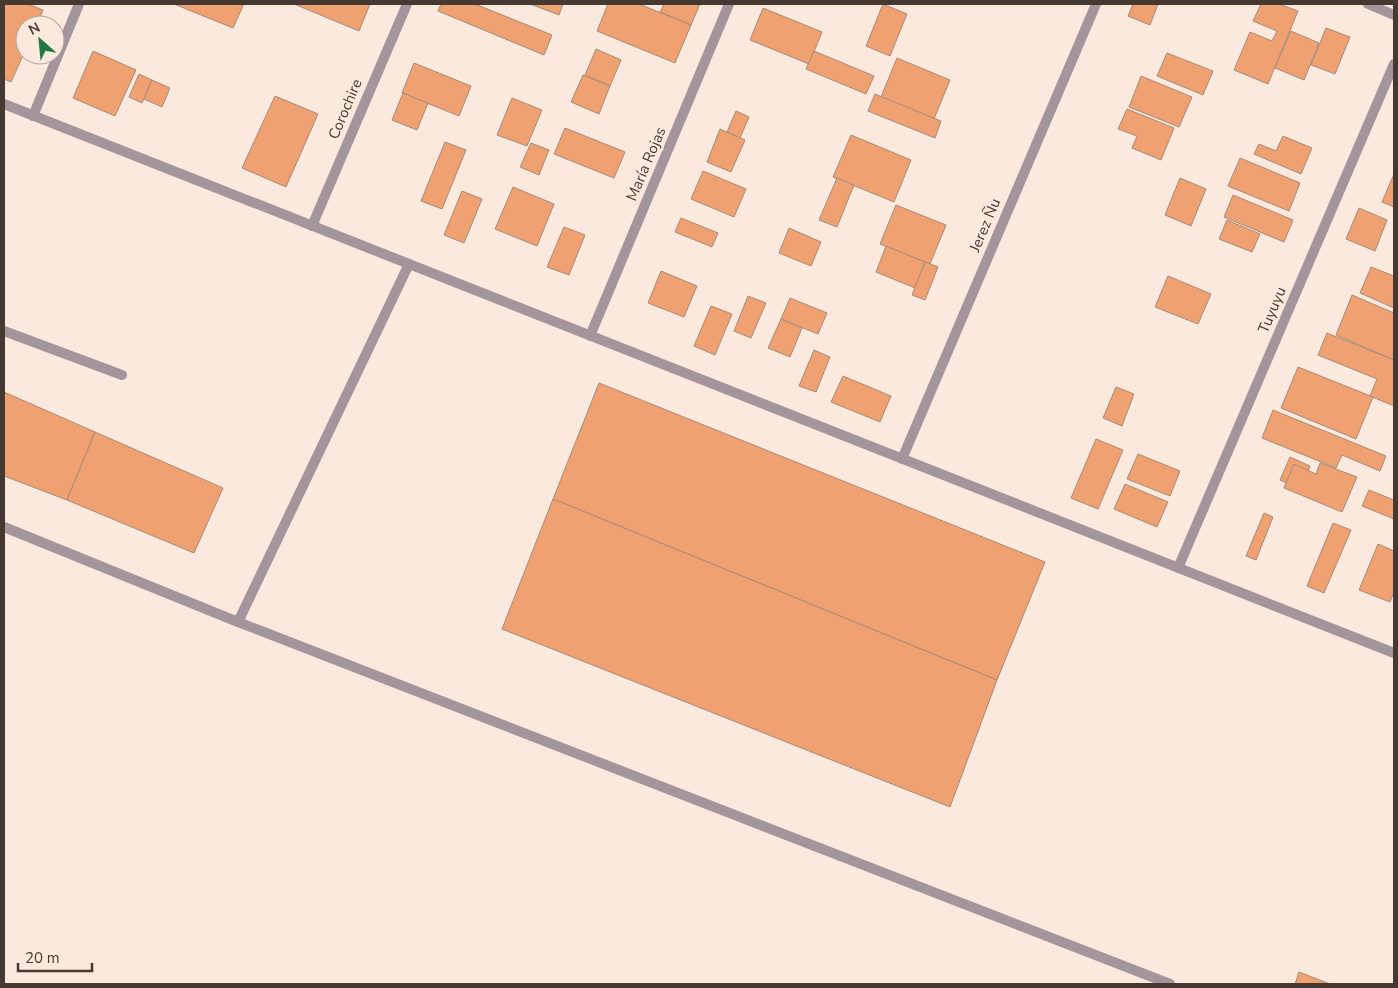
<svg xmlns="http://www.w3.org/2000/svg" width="1398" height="988" viewBox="0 0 1398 988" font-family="'Nunito Sans',sans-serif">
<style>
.building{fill:#efa171;stroke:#a78a78}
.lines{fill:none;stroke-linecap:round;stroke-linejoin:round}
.service{stroke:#a4959c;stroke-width:10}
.minor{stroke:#a4959c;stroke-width:10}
.tertiary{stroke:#a4959c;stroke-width:10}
.labels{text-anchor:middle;stroke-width:5;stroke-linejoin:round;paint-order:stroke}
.street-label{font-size:15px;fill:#453931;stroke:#fce9de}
</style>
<rect width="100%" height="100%" fill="#fce9de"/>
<!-- building -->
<g class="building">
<path d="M4 4H28L43 10 37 25H25V51L11 82 4 79Z"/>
<path d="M174 4H244L233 28Z"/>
<path d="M294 4H370L359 31Z"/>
<path d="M441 4H475L552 35 544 55 438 11Z"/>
<path d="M530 4H563L559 15Z"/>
<path d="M608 4H639L691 25 675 63 597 31Z"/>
<path d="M664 4H700L691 25 660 12Z"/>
<path d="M883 4 907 14 890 56 866 46Z"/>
<path d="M1133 4H1158L1150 25 1128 16Z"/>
<path d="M1261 4H1279L1298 11 1268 84 1234 70 1250 32 1272 41 1277 31 1253 21Z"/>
<path d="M763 8 822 32 809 64 750 40Z"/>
<path d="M1326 28 1350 37 1335 74 1311 65Z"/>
<path d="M1291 31 1319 43 1304 80 1275 68Z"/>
<path d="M596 49 621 60 610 86 585 75Z"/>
<path d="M93 51 136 70 115 116 73 98Z"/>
<path d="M814 51 874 76 866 94 806 69Z"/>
<path d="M1167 53 1213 71 1203 95 1157 76Z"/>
<path d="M897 58 950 80 934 119 881 97Z"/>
<path d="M414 63 471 86 459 116 402 93Z"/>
<path d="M139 74 152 80 142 103 129 97Z"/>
<path d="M583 75 610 86 599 114 571 102Z"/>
<path d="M1141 76 1192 97 1179 127 1129 107Z"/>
<path d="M152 80 170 88 162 107 144 99Z"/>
<path d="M403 93 428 103 417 130 392 120Z"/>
<path d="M875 94 941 121 935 138 868 111Z"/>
<path d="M275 96 318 114 286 187 242 168Z"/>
<path d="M512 98 542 110 527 146 497 135Z"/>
<path d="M1127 109 1174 128 1161 160 1132 148 1137 136 1118 129Z"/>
<path d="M736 111 749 117 740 138 727 132Z"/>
<path d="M565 128 625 152 614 178 554 154Z"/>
<path d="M720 129 745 140 731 172 707 162Z"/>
<path d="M851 135 911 160 894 202 833 177Z"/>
<path d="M1283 136 1312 148 1301 174 1254 154 1259 144 1276 151Z"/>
<path d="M445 142 466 150 442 209 421 201Z"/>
<path d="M531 143 549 150 539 175 520 167Z"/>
<path d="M1240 158 1300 183 1289 211 1228 186Z"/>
<path d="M703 171 746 189 734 217 691 199Z"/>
<path d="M1394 174V207L1382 202Z"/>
<path d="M837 178 854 185 837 227 819 220Z"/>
<path d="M1180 178 1206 189 1191 226 1165 215Z"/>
<path d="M513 187 554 204 537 246 495 229Z"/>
<path d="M462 191 482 199 464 243 444 235Z"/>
<path d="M1233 195 1293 220 1284 242 1224 217Z"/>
<path d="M896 205 946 225 930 264 880 244Z"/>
<path d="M1359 208 1387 220 1375 251 1346 239Z"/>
<path d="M681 218 718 233 712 247 675 232Z"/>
<path d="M1227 220 1260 234 1252 252 1219 239Z"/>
<path d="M564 227 585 235 569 275 547 267Z"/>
<path d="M789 228 821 242 811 266 779 253Z"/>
<path d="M886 246 925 262 915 288 876 272Z"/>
<path d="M925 262 938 267 925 300 912 295Z"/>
<path d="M1371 267 1394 276V308L1360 293Z"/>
<path d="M661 271 697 286 684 317 648 303Z"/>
<path d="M1168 276 1211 294 1198 324 1155 307Z"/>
<path d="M1352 295 1394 313V360L1336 335Z"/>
<path d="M748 296 766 303 751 338 734 331Z"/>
<path d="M790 298 827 313 818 334 781 319Z"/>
<path d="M711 306 732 314 715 355 694 346Z"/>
<path d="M781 319 802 328 790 357 768 348Z"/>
<path d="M1327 333 1394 360V406L1370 396 1377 379 1318 355Z"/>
<path d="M814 350 830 357 816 392 799 386Z"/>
<path d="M1298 367 1373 397 1356 439 1281 408Z"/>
<path d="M843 376 891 396 880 422 831 402Z"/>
<path d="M599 383 1045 562 997 680 553 499Z"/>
<path d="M1116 387 1134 394 1122 426 1103 418Z"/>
<path d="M4 392 95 432 67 500 4 476Z"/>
<path d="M1273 410 1386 456 1380 471 1342 455 1336 468 1262 438Z"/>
<path d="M95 432 223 488 194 553 67 500Z"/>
<path d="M1096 439 1123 450 1098 509 1071 498Z"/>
<path d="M1138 454 1180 471 1170 496 1127 479Z"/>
<path d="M1290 457 1310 466 1301 489 1280 480Z"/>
<path d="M1320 463 1357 477 1342 512 1284 488 1294 464 1316 474Z"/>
<path d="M1125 484 1168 502 1157 527 1114 509Z"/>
<path d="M1369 490 1394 500V519L1362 506Z"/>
<path d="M553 499 997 680 950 807 502 629Z"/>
<path d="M1264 513 1273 517 1256 560 1246 556Z"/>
<path d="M1333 523 1351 530 1324 593 1307 586Z"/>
<path d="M1378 544 1394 551V592L1390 602 1359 590Z"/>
<path d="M1299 972 1330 984H1295Z"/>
</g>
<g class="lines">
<!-- service -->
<path class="service" d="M4 331 122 375"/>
<!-- minor -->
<g class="minor">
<path d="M1368 4 1394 15"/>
<path d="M33 116 79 4"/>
<path d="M312 226 407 4"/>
<path d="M590 336 729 4"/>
<path d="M902 459 1096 4"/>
<path d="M4 527 238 622 1170 984"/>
<path d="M1178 568 1394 64"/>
<path d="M238 622 409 264"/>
</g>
<!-- tertiary -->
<path class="tertiary" d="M4 104 1394 653"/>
</g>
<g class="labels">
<!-- street labels -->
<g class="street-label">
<text transform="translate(345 109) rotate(-67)" y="5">Corochire</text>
<text transform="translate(646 164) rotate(-67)" y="5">María Rojas</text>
<text transform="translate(985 225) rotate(-67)" y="5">Jerez Ñu</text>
<text transform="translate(1272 310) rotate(-67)" y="5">Tuyuyu</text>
</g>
</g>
<!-- border -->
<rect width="1398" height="988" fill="none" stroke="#453931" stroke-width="10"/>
<!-- north arrow -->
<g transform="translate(40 40) rotate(333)"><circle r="24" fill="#fce9de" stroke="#b3a399"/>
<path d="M0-4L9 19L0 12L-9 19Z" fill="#227649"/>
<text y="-8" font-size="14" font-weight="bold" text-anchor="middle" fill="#453931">N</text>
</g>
<!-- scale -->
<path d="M18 963v8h74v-8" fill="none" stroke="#453931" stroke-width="2.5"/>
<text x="25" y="963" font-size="15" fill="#453931" stroke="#fce9de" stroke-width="4" paint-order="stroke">20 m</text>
</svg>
